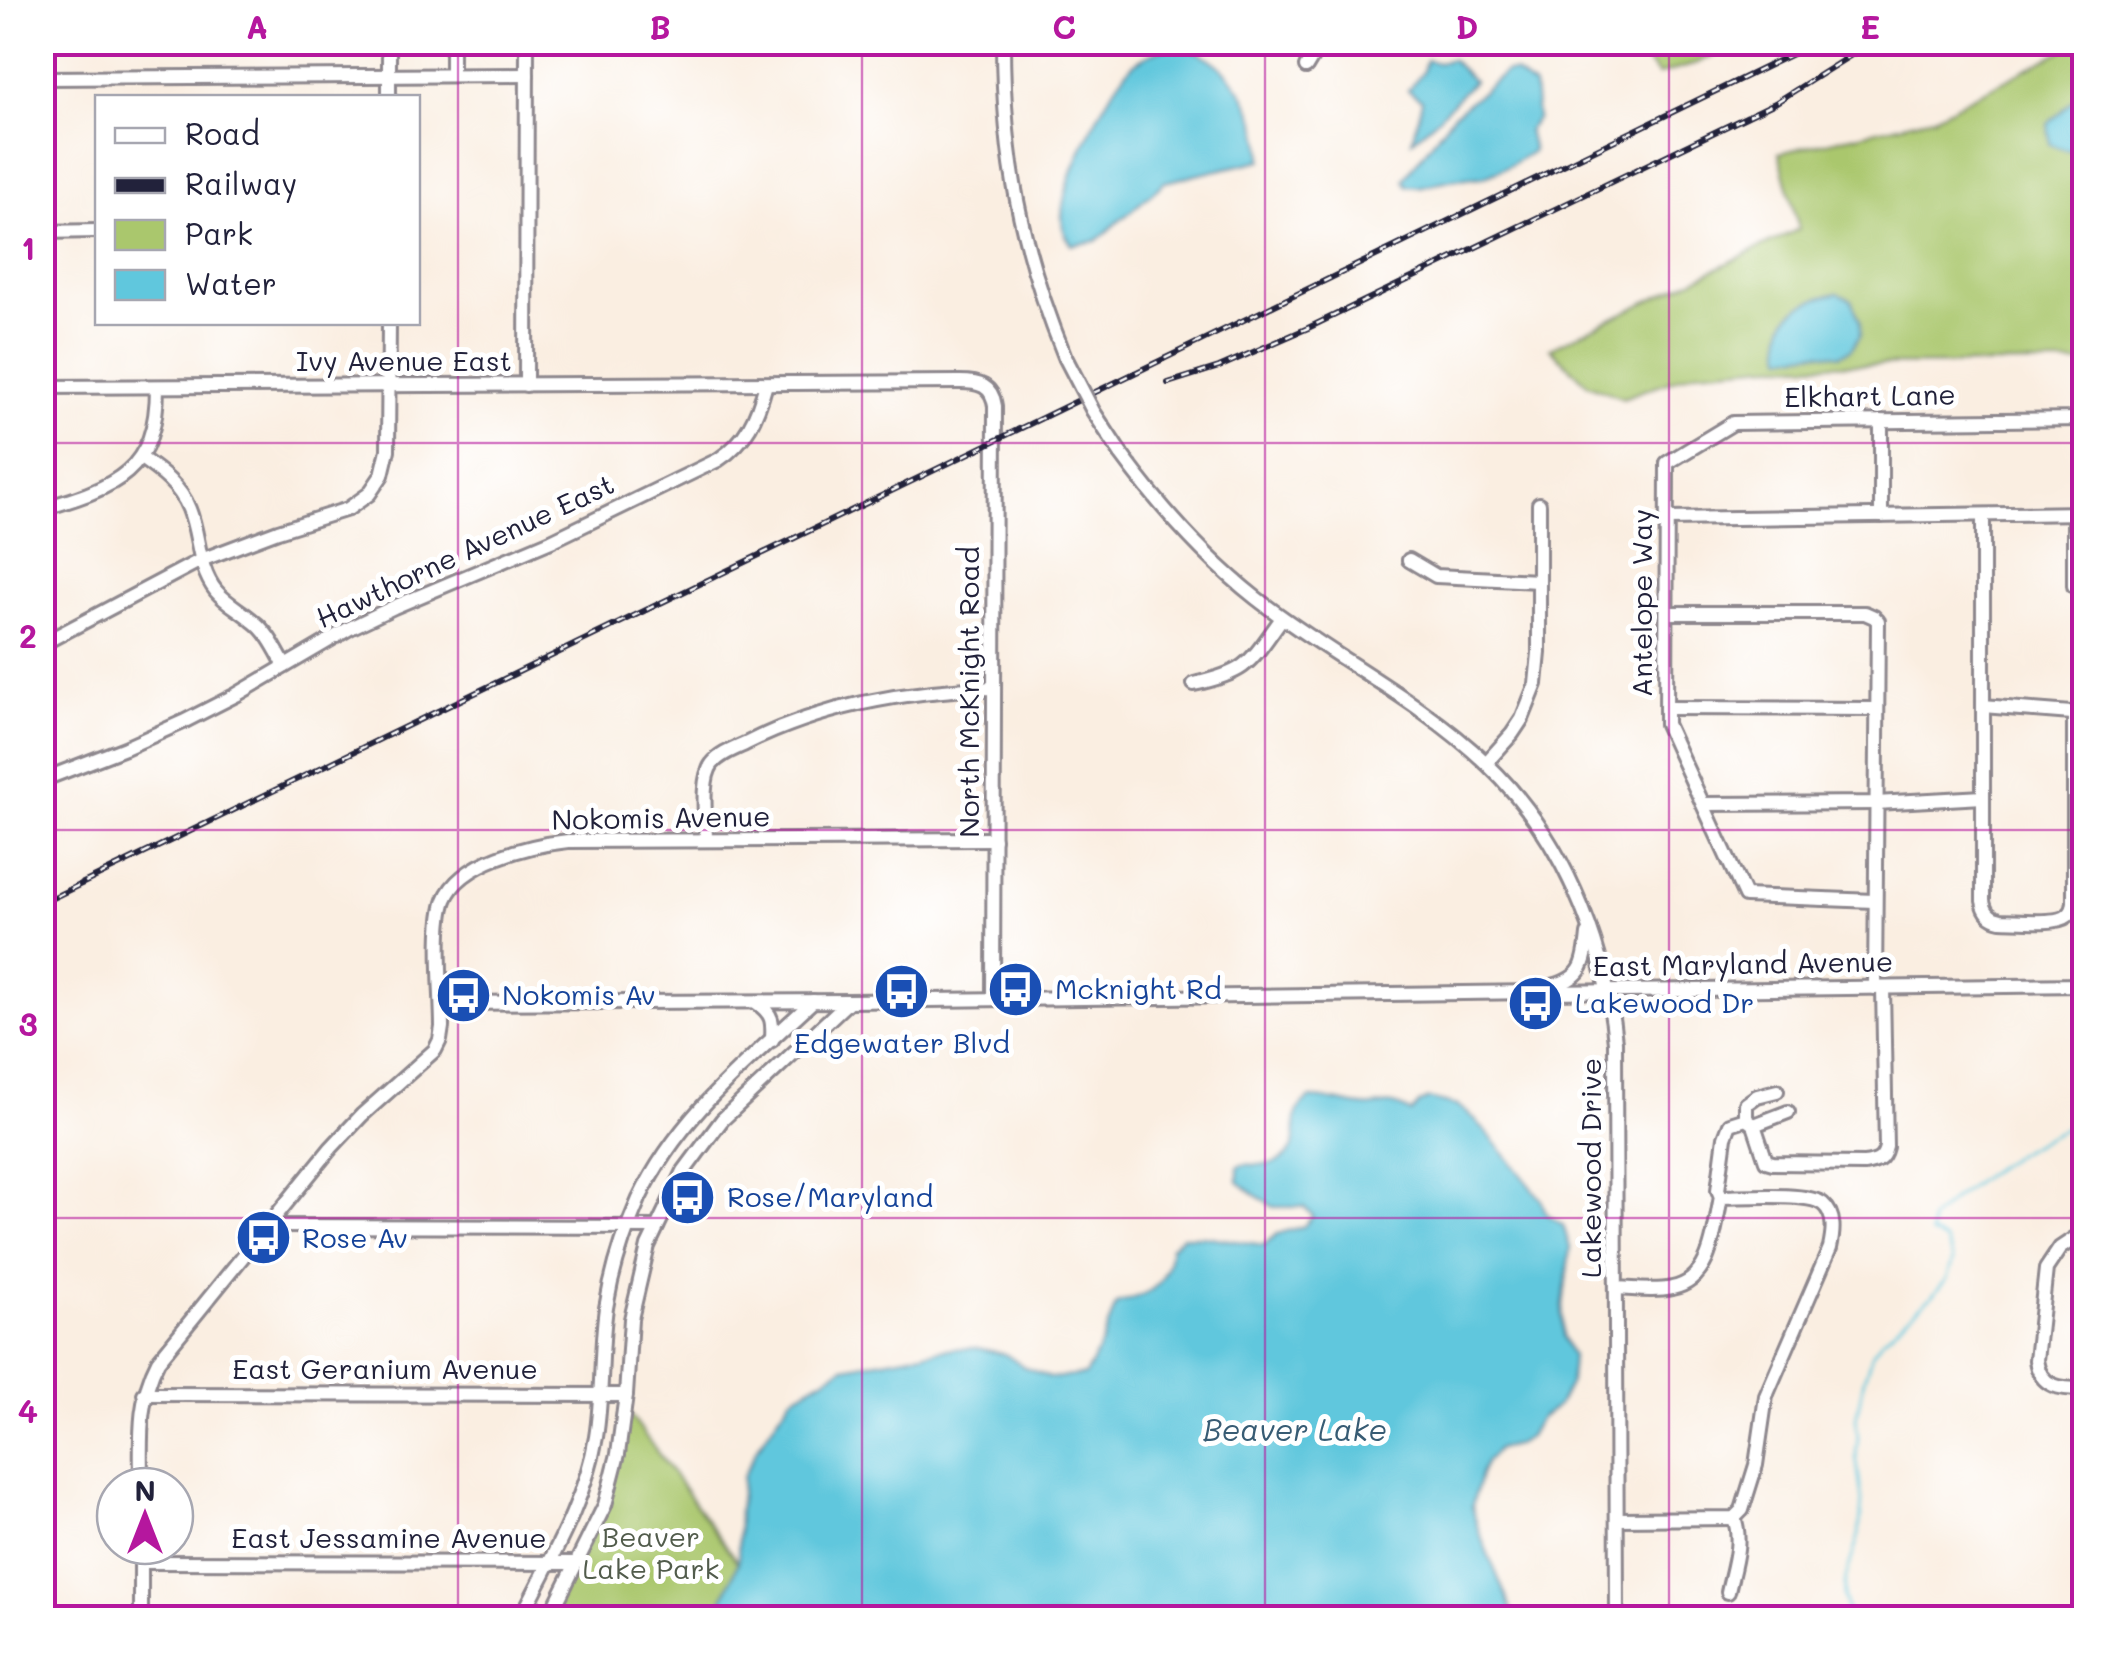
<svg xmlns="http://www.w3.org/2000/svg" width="2127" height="1661" viewBox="0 0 2127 1661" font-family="Mali,sans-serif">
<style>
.green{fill:#aac76d;stroke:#667454;stroke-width:2.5}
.water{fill:#60c7dd;stroke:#41748c;stroke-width:2.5}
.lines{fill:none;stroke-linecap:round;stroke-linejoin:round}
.stream{stroke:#60c7dd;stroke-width:2.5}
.minor-casing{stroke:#8e888e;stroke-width:18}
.minor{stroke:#fff;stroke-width:12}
.rail-casing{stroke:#22223b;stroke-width:6}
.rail{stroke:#fff;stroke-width:2.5;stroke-dasharray:8;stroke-linecap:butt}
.minor-bridge-casing{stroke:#8e888e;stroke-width:18;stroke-linecap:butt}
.minor-bridge{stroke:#fff;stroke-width:12}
.grid{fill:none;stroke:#b5179e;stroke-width:2.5;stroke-opacity:0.55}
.labels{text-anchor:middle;stroke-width:10;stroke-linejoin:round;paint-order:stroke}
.street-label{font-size:28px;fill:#22223b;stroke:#fff}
.transit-label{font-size:28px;fill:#164399;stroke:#fff;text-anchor:start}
.park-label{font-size:28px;fill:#525c4c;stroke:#fff}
.water-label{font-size:30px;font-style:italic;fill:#385c74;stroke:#fff}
.neatline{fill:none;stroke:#b5179e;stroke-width:4}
.grid-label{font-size:32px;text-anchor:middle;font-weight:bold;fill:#b5179e}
</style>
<rect width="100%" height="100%" fill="#fff"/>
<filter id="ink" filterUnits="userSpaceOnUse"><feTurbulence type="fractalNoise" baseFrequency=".01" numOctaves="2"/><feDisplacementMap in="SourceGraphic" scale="20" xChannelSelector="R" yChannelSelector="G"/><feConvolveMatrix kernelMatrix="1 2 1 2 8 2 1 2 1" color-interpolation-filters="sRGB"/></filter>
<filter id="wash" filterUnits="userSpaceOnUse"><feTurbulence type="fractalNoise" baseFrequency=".0048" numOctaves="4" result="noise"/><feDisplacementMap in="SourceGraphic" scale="40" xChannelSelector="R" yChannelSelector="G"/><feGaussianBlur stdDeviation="2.25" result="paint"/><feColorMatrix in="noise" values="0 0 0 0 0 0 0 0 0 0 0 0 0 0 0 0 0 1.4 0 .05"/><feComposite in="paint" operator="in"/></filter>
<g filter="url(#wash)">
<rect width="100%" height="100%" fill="#faeee1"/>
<!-- green -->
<g class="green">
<path d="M1631 43H1728V49L1693 65 1658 75Z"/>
<path d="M2077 43H2084V364L1771 365 1697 371 1623 398 1587 384 1550 348 1799 229 1779 153 1933 117Z"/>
<path d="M630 1415 738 1563 720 1606 711 1618H549L605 1505Z"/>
</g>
<!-- water -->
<g class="water">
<path d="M1174 46C1224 49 1265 112 1262 160L1165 182 1096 241 1072 245C1069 240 1066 236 1064 231 1051 196 1106 92 1131 66 1142 56 1160 49 1174 46Z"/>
<path d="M1451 59 1473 81 1436 120 1412 140 1422 100 1408 90 1423 71 1426 60 1438 63Z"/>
<path d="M1506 72 1515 73 1534 87 1537 118 1528 130 1533 151 1507 167 1483 177 1454 179 1419 187 1407 186 1404 180 1406 176 1453 115Z"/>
<path d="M2084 90V150H2066L2050 144 2048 124Z"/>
<path d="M1838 293 1851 300 1860 321V335L1851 349 1840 355 1819 352 1783 356C1774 312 1802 301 1838 293Z"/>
<path d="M1311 1098C1329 1098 1344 1104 1362 1106 1385 1109 1386 1097 1411 1113L1420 1103 1429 1099 1458 1106 1475 1119 1506 1155 1541 1199 1546 1214 1563 1225 1570 1247 1562 1314 1563 1336 1572 1356 1570 1382 1558 1406 1540 1418 1529 1437 1515 1445 1498 1449 1486 1461 1480 1475 1472 1506 1479 1532 1515 1618H711L720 1606 738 1563 739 1509 743 1477 756 1450 791 1398 844 1367 946 1349 977 1348 1005 1354 1024 1367 1050 1378 1085 1375 1102 1343 1116 1304C1154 1292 1165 1288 1171 1247L1182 1236H1203L1264 1245 1277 1234 1304 1226 1313 1216 1304 1207H1273L1238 1182V1166C1252 1162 1266 1168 1277 1162 1313 1145 1279 1114 1311 1098Z"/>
</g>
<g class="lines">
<!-- stream -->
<path class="stream" d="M1850 1618 1843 1597 1846 1577 1859 1535 1862 1501 1856 1455 1858 1437 1856 1418 1864 1379 1872 1354 1882 1340 1931 1297 1947 1279 1953 1260 1945 1241 1930 1234 1931 1219C1976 1178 2028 1143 2084 1120"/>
</g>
</g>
<g filter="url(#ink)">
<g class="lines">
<defs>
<g id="minor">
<path d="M389 42V98"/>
<path d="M1003 42C1003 160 1021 248 1065 357"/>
<path d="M1306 67 1321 42"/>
<path d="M452 75V42"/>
<path d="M42 78 527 75"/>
<path d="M42 232 98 231"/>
<path d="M526 385 527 42"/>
<path d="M42 387 960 382C979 382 992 385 995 406L993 999"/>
<path d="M1121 454C1160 507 1204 557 1256 598 1330 656 1418 698 1486 763 1561 834 1605 940 1615 1042L1617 1618"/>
<path d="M141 458C161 472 180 486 189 509 200 536 197 567 216 591 227 604 241 610 253 621 268 632 276 650 285 666"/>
<path d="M42 509C116 487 157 472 157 387"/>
<path d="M2074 513V586L2084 595"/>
<path d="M1983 515V901C1985 912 1990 918 2001 920 2016 920 2056 925 2067 916 2073 911 2073 908 2074 902V712"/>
<path d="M1881 516V421"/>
<path d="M1667 519 2084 513"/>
<path d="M1409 560 1436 576 1539 581"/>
<path d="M1667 613H1865L1874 617 1878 621 1875 988"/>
<path d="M42 644 201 560 278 531 348 509 369 494 382 475 388 450 389 322"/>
<path d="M1194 684C1249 672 1250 662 1282 618"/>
<path d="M1983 706 2084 714"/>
<path d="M1666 708 1877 709"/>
<path d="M1486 763 1512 734 1522 719 1536 684 1539 653V504"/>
<path d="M42 780 125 748 183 722 236 695 350 628 394 607 551 541 718 460C747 441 757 417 766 384"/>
<path d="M1703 804 1876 803 1983 797"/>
<path d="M706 840C706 820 700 780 712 764 720 754 734 749 745 744 823 705 908 690 994 688"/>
<path d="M1874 901 1745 896 1666 724 1667 463 1733 423 2084 419"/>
<path d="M1548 987C1582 979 1585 967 1588 934"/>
<path d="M442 1003 849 1001 2084 985"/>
<path d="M757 1003C773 1014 773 1022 772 1040"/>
<path d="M1746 1119V1104L1757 1096 1777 1091"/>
<path d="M1754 1125 1788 1112"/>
<path d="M1721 1197 1718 1190 1725 1137 1730 1124 1746 1119 1754 1125 1766 1161 1773 1163 1864 1164C1877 1162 1883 1160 1886 1147L1883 988"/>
<path d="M267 1226 657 1227"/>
<path d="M2084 1232 2060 1248 2046 1269 2036 1360C2040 1388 2061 1389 2084 1389"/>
<path d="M1617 1288C1635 1289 1655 1292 1672 1288 1712 1281 1714 1230 1721 1197 1742 1197 1808 1192 1823 1204 1836 1215 1833 1234 1830 1248L1766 1396 1756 1465 1742 1510 1734 1518 1617 1519"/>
<path d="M144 1394 626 1395"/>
<path d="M141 1486C141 1442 137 1401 158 1361L331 1148 362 1115 435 1050 440 1040 442 1027C442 995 435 927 445 900 460 861 531 845 568 841L994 839"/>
<path d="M141 1546V1618"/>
<path d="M141 1562 576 1563"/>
<path d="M1728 1592C1733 1568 1743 1541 1734 1518"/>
<path d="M521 1618C550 1560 585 1502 596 1437 603 1394 600 1350 606 1308 612 1271 624 1233 639 1199 679 1115 747 1063 813 1001"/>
<path d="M549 1618 605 1505 618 1454 626 1395 631 1319 648 1246 684 1171 722 1120 849 1001"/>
</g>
</defs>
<!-- minor casing -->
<use href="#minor" class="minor-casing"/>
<!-- minor -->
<use href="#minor" class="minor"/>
<defs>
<g id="rail">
<path d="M1168 383 1219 367 1308 328 1775 103 1872 42"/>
<path d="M42 903 1817 42"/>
</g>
</defs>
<!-- rail casing -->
<use href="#rail" class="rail-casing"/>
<!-- rail -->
<use href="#rail" class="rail"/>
<defs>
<path id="minor-bridge" d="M1065 357 1093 411 1121 454"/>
</defs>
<!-- minor-bridge casing -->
<use href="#minor-bridge" class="minor-bridge-casing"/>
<!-- minor-bridge -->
<use href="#minor-bridge" class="minor-bridge"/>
</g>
</g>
<!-- grid -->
<path class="grid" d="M458 42V1618M862 42V1618M1265 42V1618M1669 42V1618M42 443H2084M42 830H2084M42 1218H2084"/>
<!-- icons -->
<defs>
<symbol id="bus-disc" viewBox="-11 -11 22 22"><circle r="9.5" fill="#1a4fb4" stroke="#fff"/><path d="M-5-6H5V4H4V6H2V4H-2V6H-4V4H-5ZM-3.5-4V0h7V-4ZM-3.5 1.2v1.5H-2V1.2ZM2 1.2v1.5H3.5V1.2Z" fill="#fff"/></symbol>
</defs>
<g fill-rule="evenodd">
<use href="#bus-disc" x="984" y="958" width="63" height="63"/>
<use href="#bus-disc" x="870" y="960" width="63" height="63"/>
<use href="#bus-disc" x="432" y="964" width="63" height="63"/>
<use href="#bus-disc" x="1504" y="972" width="63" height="63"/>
<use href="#bus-disc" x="656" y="1166" width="63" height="63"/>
<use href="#bus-disc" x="232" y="1206" width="63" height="63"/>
</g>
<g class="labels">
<!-- street labels -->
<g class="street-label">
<text x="404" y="371">Ivy Avenue East</text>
<text transform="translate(1870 396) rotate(-1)" y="10">Elkhart Lane</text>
<text transform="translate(465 551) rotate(-25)" y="10">Hawthorne Avenue East</text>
<text transform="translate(1642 603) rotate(-90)" y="10">Antelope Way</text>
<text transform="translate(969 692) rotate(-90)" y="10">North McKnight Road</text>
<text transform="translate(661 818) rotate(-1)" y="10">Nokomis Avenue</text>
<text transform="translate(1743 964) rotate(-1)" y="10">East Maryland Avenue</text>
<text transform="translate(1591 1168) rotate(-90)" y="10">Lakewood Drive</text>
<text x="385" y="1379">East Geranium Avenue</text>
<text x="389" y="1548">East Jessamine Avenue</text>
</g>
<!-- transit labels -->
<g class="transit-label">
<text x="1055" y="999">Mcknight Rd</text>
<text x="502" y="1005">Nokomis Av</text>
<text x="1575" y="1013">Lakewood Dr</text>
<text x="902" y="1053" text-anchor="middle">Edgewater Blvd</text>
<text x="727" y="1207">Rose/Maryland</text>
<text x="302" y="1248">Rose Av</text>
</g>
<!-- park labels -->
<g class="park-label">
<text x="651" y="1547">Beaver<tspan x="651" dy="32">Lake Park</tspan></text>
</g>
<!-- water labels -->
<g class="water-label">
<text x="1295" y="1441">Beaver Lake</text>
</g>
</g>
<!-- margin -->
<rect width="2127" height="1661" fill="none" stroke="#fff" stroke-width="110"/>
<!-- legend -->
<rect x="95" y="95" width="325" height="230" fill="#ffffff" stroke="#a7a7b1" stroke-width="2.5"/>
<rect x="115" y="128" width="50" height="15" fill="#ffffff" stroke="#a7a7b1" stroke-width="2.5"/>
<text x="185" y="145" font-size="30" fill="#22223b">Road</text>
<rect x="115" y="178" width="50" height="15" fill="#22223b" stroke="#a7a7b1" stroke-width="2.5"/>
<text x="185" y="195" font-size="30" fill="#22223b">Railway</text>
<rect x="115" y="220" width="50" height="30" fill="#aac76d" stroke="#a7a7b1" stroke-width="2.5"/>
<text x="185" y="245" font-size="30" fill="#22223b">Park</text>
<rect x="115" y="270" width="50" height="30" fill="#60c7dd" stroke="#a7a7b1" stroke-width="2.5"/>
<text x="185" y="295" font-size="30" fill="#22223b">Water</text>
<!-- north arrow -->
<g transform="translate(145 1516)"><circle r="48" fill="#ffffff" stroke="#a7a7b1" stroke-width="2.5"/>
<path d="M0-8L18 38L0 25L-18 38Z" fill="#b5179e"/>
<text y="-15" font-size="28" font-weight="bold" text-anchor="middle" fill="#22223b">N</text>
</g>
<rect x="55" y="55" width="2017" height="1551" class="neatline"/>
<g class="grid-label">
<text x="257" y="39">A</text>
<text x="660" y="39">B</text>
<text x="1064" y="39">C</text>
<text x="1467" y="39">D</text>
<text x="1870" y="39">E</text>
<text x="28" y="260">1</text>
<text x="28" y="648">2</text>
<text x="28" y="1036">3</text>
<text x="28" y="1423">4</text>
</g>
</svg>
